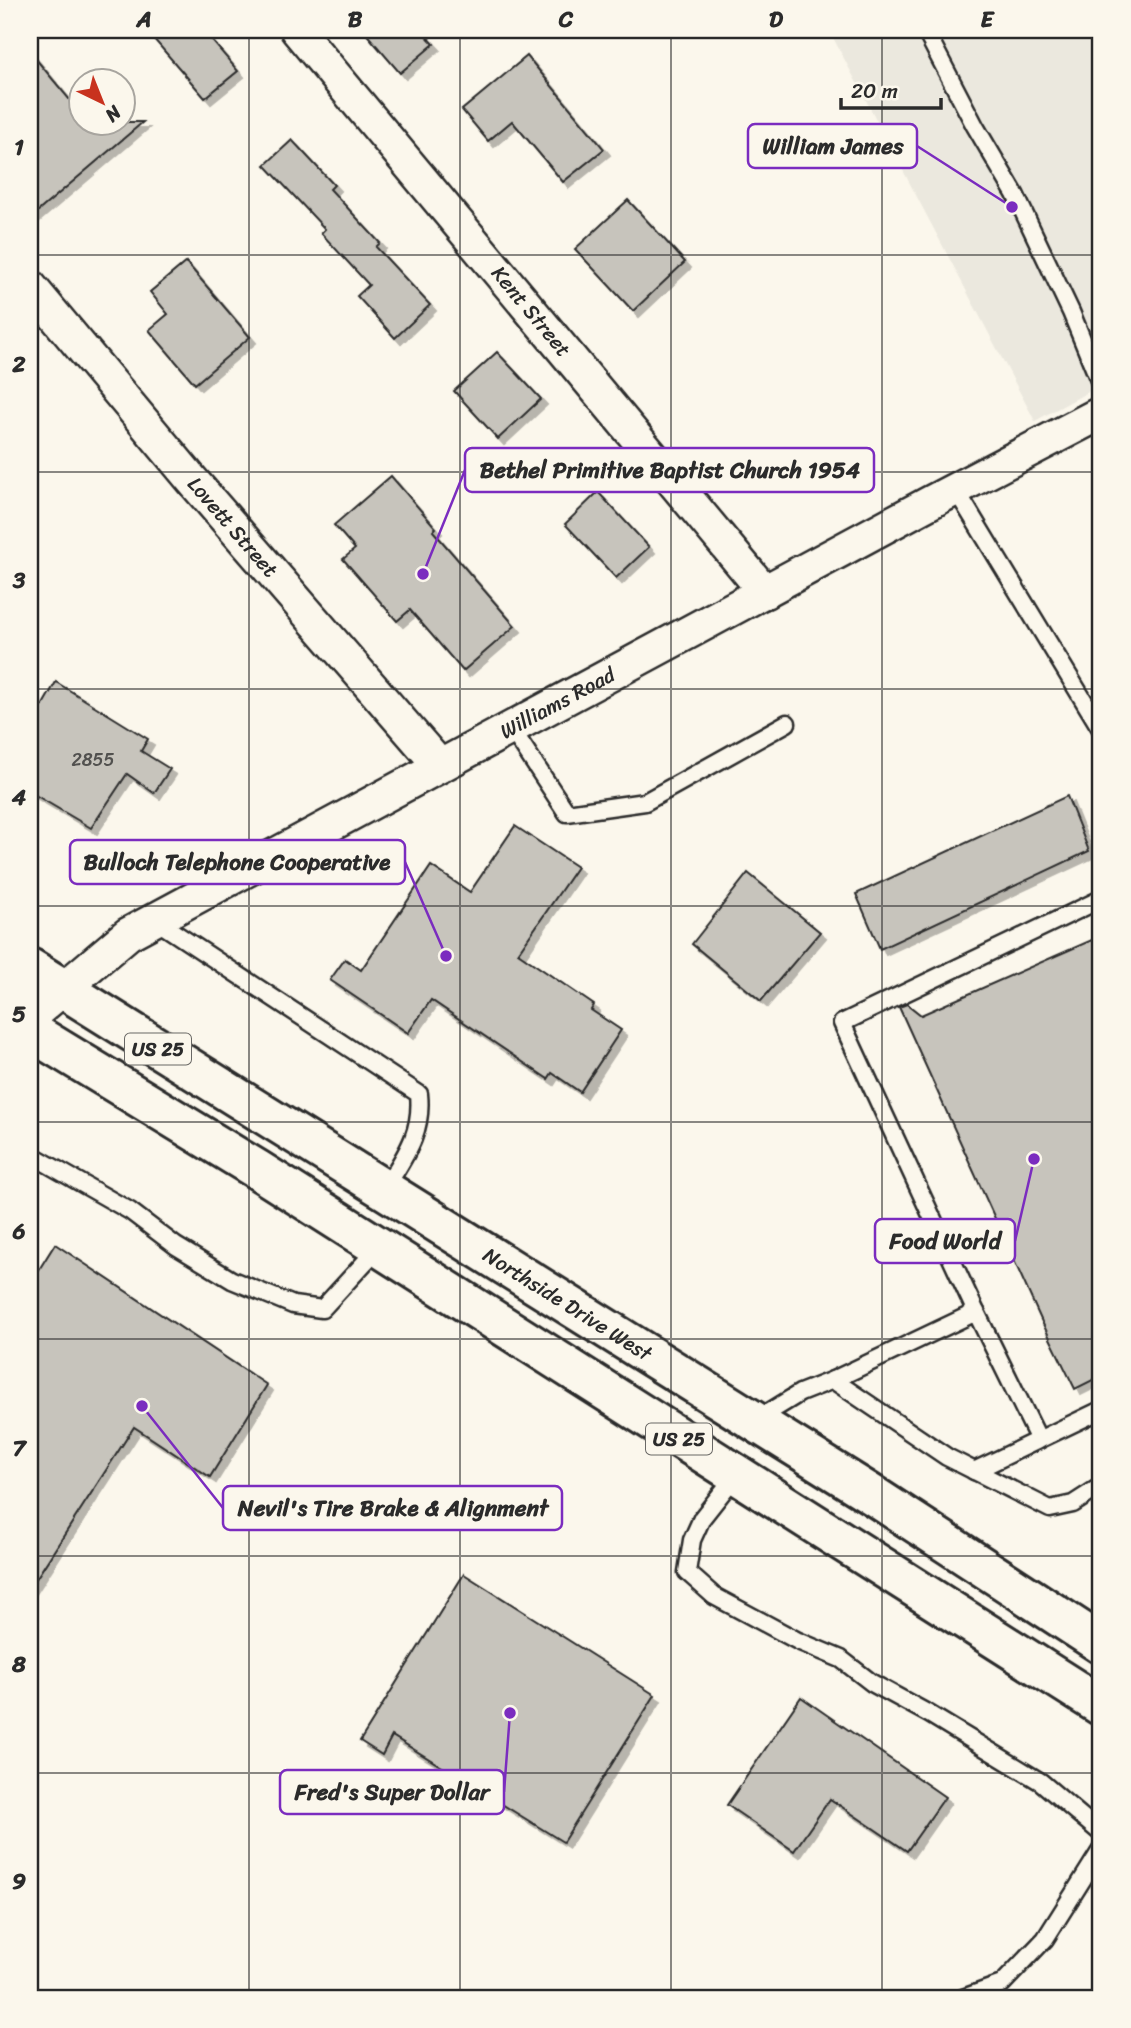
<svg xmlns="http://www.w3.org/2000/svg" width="1131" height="2028" viewBox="0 0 1131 2028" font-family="Sriracha,sans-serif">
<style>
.built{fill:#ebe8de}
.building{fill:#c7c4bc;stroke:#2b2b2b;stroke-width:2;filter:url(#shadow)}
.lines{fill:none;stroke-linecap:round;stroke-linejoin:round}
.service-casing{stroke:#2b2b2b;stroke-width:21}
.minor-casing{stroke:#2b2b2b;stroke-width:37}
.primary-casing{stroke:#2b2b2b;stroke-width:44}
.service{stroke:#fbf7ec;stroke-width:16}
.minor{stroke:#fbf7ec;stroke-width:32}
.primary{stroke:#fbf7ec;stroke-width:38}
.grid{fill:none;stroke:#2b2b2b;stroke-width:2;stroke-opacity:0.55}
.labels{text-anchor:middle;stroke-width:7;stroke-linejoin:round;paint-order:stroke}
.number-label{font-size:18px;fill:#52514f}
.shield{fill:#fbf7ec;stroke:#696865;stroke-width:2}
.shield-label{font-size:19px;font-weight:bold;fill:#2b2b2b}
.street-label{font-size:21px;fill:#2b2b2b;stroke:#fbf7ec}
.leader{fill:none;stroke:#7b2cbf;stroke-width:2.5}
.callout-dot{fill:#7b2cbf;stroke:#fbf7ec;stroke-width:2.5}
.callout{fill:#fbf7ec;stroke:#7b2cbf;stroke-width:2.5}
.callout-label{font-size:23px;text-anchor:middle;font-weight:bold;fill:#2b2b2b}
.neatline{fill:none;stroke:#2b2b2b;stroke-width:2.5}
.grid-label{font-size:23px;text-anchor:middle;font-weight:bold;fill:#2b2b2b}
</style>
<defs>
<filter id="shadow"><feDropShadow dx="6" dy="6" stdDeviation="0" flood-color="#0004"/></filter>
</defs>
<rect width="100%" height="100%" fill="#fbf7ec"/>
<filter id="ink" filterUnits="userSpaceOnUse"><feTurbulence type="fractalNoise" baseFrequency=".0143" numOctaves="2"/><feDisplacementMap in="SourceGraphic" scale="14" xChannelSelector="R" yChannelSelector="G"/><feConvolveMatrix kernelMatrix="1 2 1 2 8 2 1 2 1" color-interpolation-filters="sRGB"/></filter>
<g filter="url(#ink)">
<!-- built -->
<path class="built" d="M829 30H1101V385L1035 421Z"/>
<!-- building -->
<g class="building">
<path d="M146 30H203L238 71 205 98Z"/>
<path d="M363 30H421L434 44 400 73Z"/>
<path d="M30 52 80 112V122H143L30 218Z"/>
<path d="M527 56 604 149 563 182 512 121 488 141 462 110Z"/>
<path d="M292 140 334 185 330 189 380 243 376 247 430 305 395 338 357 296 369 285 321 233 325 229 265 165Z"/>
<path d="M628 200 685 262 633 311 575 249Z"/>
<path d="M186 262 250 337 195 384 149 330 168 314 150 292Z"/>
<path d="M497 352 541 399 498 439 454 391Z"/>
<path d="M391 476 436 528 433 531 515 626 463 671 410 610 397 621 343 559 355 549 334 525Z"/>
<path d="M598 492 649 547 616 578 565 524Z"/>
<path d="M56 682 148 739 141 751 170 769 154 793 127 774 91 828 30 792V727Z"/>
<path d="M1067 796 1089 851 880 949 856 894Z"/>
<path d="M515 826 577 867 518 953 594 1005 591 1010 621 1030 580 1092 552 1073 548 1079 431 1000 408 1033 330 980 345 959 361 970 431 866 470 892Z"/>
<path d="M748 873 820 932 761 1001 692 944Z"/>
<path d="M1101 936V1376L1075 1389 1042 1322 899 1007 907 1004 921 1015Z"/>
<path d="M55 1244 267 1385 210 1477 134 1427 30 1588V1284Z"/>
<path d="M464 1574 655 1695 563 1842 392 1736 382 1755 360 1741Z"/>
<path d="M801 1697 945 1797 907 1851 830 1799 794 1851 727 1805Z"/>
</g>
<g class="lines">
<defs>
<g id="service">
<path d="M925 30 975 126 1015 194 1071 312 1101 385"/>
<path d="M956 490 1101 729"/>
<path d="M511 728 567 813 645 802 787 723"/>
<path d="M155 920 419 1094C423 1134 404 1157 384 1190"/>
<path d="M30 1154 130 1211 176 1246 232 1280 293 1305 322 1309 379 1247"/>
<path d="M833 1380 976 1312"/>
<path d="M756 1420 800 1393 833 1380 947 1457 1050 1509 1073 1504 1101 1486"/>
<path d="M1039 1440 976 1312 842 1023 1101 899"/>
<path d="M974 1471 1101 1410"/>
<path d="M736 1475 702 1518 692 1540 687 1572 714 1596 798 1641 841 1659 872 1683 929 1714 1041 1782 1101 1833"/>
<path d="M963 1998 1002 1984 1045 1939 1101 1850"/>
</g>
<g id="minor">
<path id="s1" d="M297 30 765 592"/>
<path id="s2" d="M30 286 192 480 440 766"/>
<path id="s3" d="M30 1017 128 934 929 503 1101 413"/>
</g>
<g id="primary">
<path id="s4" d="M30 968 874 1496 1101 1644"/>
<path d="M30 1031 258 1170 1101 1706"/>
</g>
</defs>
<!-- service casing -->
<use href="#service" class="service-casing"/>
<!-- minor casing -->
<use href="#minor" class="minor-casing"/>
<!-- primary casing -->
<use href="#primary" class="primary-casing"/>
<!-- service -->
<use href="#service" class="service"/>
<!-- minor -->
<use href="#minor" class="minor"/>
<!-- primary -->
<use href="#primary" class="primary"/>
</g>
</g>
<!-- grid -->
<path class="grid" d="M249 30V1998M460 30V1998M671 30V1998M882 30V1998M30 255H1101M30 472H1101M30 689H1101M30 906H1101M30 1122H1101M30 1339H1101M30 1556H1101M30 1773H1101"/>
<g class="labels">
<!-- number labels -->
<g class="number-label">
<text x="93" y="766">2855</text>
</g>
<!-- shield labels -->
<g class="shield">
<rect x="125" y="1033.5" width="66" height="31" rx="5"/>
<rect x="646" y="1423.5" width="66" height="31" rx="5"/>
</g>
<g class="shield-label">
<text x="158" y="1056">US 25</text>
<text x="679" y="1446">US 25</text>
</g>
<!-- street labels -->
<g class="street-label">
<text dy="7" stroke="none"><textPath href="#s1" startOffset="366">Kent Street</textPath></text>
<text dy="7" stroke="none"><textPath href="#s2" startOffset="315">Lovett Street</textPath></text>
<text dy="7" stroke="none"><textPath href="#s3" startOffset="616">Williams Road</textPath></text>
<text dy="7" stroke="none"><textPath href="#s4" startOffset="634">Northside Drive West</textPath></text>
</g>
</g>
<!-- callouts -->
<path class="leader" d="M1012 207L917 146M423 574L465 470M446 956L405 862M1034 1159L1015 1241M142 1406L223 1508M510 1713L504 1792"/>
<g class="callout-dot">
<circle cx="1012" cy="207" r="7"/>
<circle cx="423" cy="574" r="7"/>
<circle cx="446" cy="956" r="7"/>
<circle cx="1034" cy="1159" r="7"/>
<circle cx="142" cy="1406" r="7"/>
<circle cx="510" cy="1713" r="7"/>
</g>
<g class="callout">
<rect x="748" y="124" width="169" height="44" rx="7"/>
<rect x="465" y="448" width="409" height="44" rx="7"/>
<rect x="70" y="840" width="335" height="44" rx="7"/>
<rect x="875" y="1219" width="140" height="44" rx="7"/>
<rect x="223" y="1486" width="339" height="44" rx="7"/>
<rect x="280" y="1770" width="224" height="44" rx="7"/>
</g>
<g class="callout-label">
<text x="833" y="154">William James</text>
<text x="670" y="478">Bethel Primitive Baptist Church 1954</text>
<text x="237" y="870">Bulloch Telephone Cooperative</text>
<text x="945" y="1249">Food World</text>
<text x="393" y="1516">Nevil's Tire Brake &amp; Alignment</text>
<text x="392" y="1800">Fred's Super Dollar</text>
</g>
<!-- margin -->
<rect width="1131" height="2028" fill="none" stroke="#fbf7ec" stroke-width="77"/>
<!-- north arrow -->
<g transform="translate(102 102) rotate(137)"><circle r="33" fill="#fbf7ec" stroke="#a8a59f" stroke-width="2"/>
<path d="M0-5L12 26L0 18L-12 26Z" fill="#c8321e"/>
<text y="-10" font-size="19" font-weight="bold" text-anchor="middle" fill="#2b2b2b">N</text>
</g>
<!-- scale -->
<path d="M841 98v10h100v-10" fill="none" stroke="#2b2b2b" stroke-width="3.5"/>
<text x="851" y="98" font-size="21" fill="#2b2b2b" stroke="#fbf7ec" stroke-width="5" paint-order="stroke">20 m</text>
<rect x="38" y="38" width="1054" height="1952" class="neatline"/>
<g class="grid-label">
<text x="144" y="27">A</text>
<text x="355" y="27">B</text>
<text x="566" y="27">C</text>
<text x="776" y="27">D</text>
<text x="987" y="27">E</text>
<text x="19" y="155">1</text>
<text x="19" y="372">2</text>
<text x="19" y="588">3</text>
<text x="19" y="805">4</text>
<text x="19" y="1022">5</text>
<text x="19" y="1239">6</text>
<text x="19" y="1456">7</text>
<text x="19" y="1672">8</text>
<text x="19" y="1889">9</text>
</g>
</svg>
